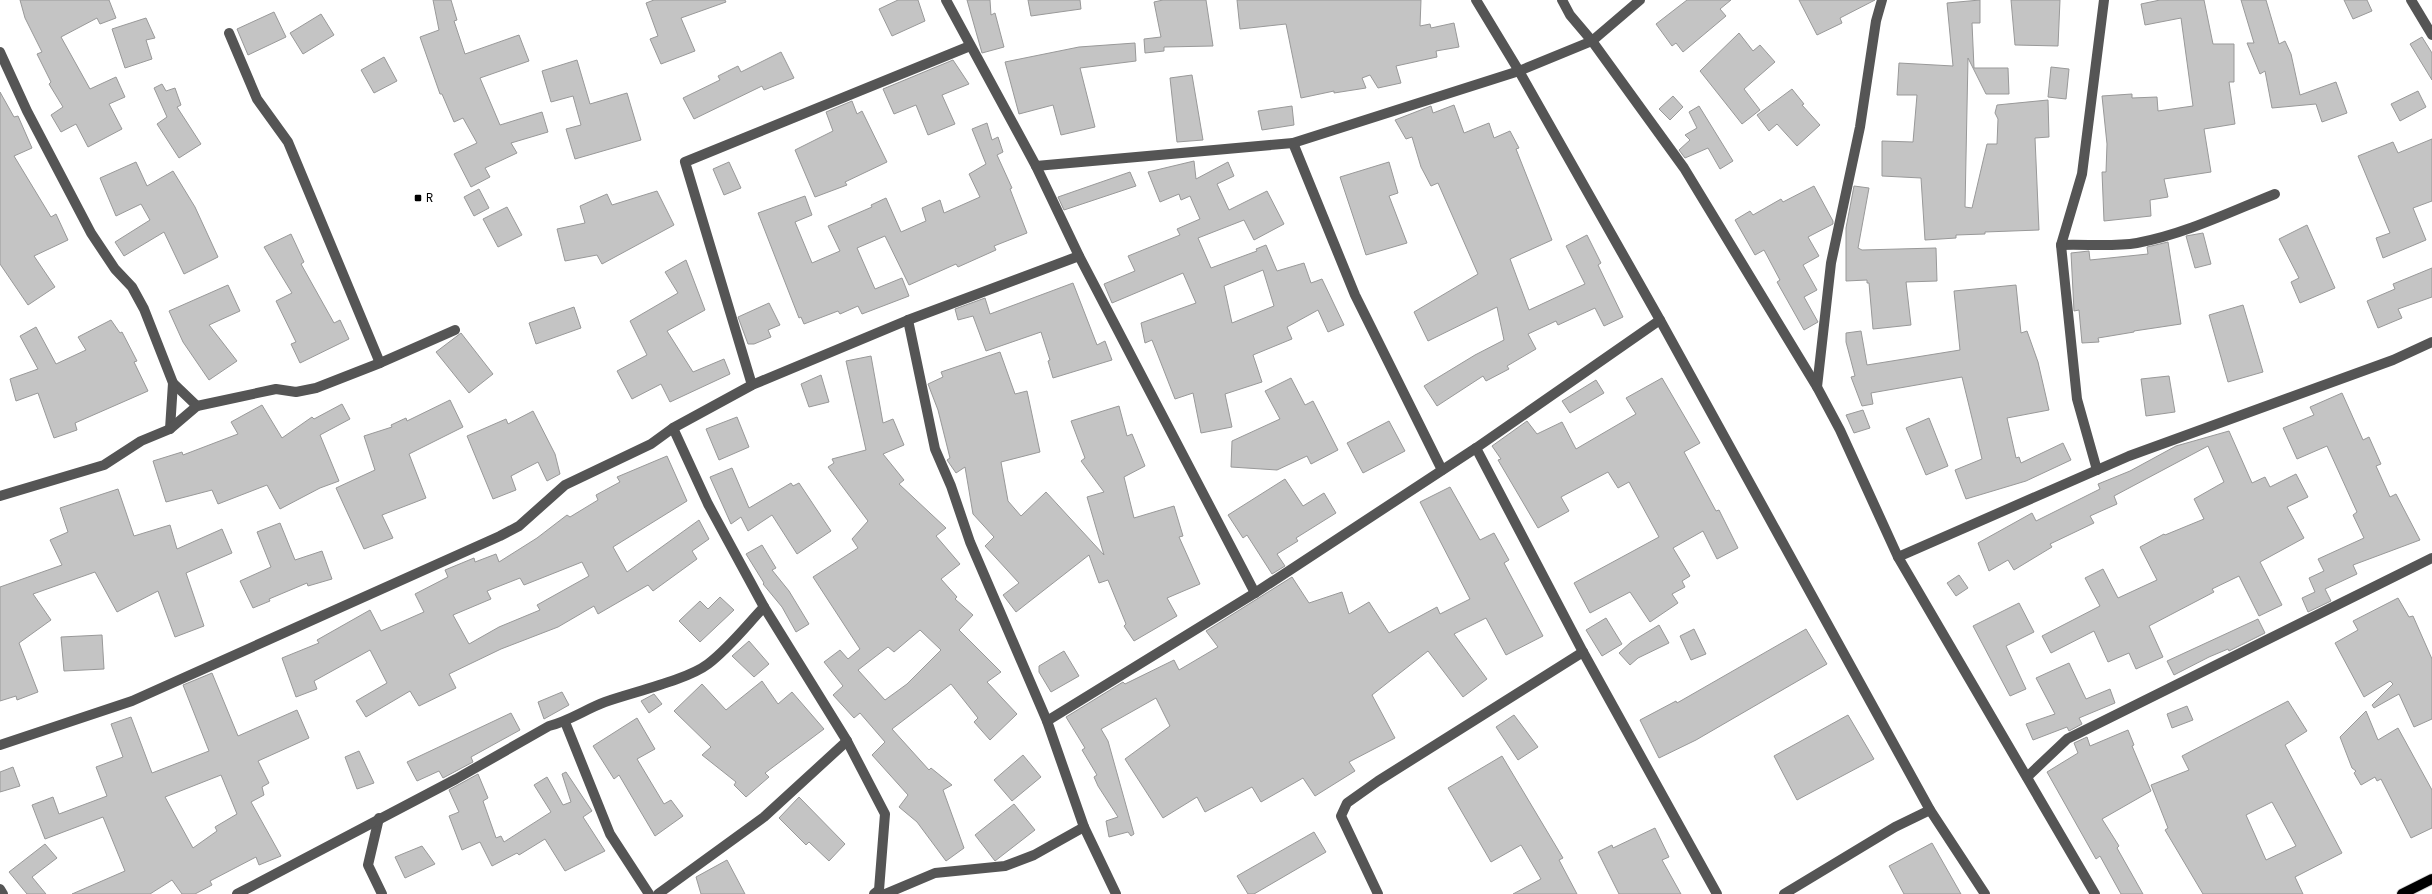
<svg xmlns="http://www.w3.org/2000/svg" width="2432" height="894" viewBox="0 0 2432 894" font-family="Poppins,sans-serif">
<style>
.building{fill:#c4c4c4;stroke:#999;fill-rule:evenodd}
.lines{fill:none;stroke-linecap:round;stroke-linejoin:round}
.major-casing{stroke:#dbdbdb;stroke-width:12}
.minor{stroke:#555;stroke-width:10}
.major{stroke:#000;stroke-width:10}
.poi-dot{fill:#000;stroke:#fff;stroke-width:1.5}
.labels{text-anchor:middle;stroke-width:3;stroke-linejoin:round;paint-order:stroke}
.poi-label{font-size:12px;fill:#000;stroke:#fff;text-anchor:start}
</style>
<rect width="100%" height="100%" fill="#fff"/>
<!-- building -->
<g class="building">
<path d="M20 0H109L116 18 100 24 97 18 61 37 90 89 116 77 125 97 109 104 122 129 88 147 76 124 61 132 51 115 63 107 49 84 51 82 37 54 42 52 25 18Z"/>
<path d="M433 0H451L457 20 454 21 465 54 519 35 529 61 480 78 500 125 542 112 548 132 511 143 517 153 485 168 490 177 471 187 454 154 477 143 463 118 454 122 442 94H440L420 37 439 30Z"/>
<path d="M654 0H725L726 2 681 18 695 51 661 64 650 39 658 36 646 3Z"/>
<path d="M898 0H918L925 21 892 36 879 9Z"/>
<path d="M967 0H990L991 15 995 13 1004 47 982 53Z"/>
<path d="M1028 0H1080L1081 9 1031 16Z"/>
<path d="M1163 0H1206L1213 46 1164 47V51L1145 53 1144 39 1161 37 1154 2Z"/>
<path d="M1237 0H1421L1420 26 1430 24 1431 28 1454 23 1459 47 1436 51 1437 57 1396 66 1401 83 1378 88 1370 75 1362 78 1366 88 1334 93V91L1301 98 1286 24 1240 29Z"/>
<path d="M1687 0H1731L1720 9 1726 16 1683 52 1676 43 1672 46 1656 24Z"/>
<path d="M1799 0H1875L1840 18 1842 23 1817 35Z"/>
<path d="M1980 0V23H1972L1974 68H2008L2009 94H1986L1968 58 1965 207 1972 208 1987 144H1997L1998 119 1995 113 1997 105 2048 100 2049 137 2035 138 2039 230 1985 232V234L1956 235V238L1925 240 1921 178 1882 176V141L1913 142 1917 95H1897L1899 63 1953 66 1947 3Z"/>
<path d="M2011 0H2060L2058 46 2015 45Z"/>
<path d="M2160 0H2204L2213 44H2234V82H2229L2235 124 2204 129 2211 172 2164 179 2168 197 2150 200 2151 216 2104 221 2102 172H2106L2107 144 2102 96 2132 94V98L2157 97 2158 111 2193 106 2181 18 2145 25 2141 4Z"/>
<path d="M2241 0H2266L2279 44 2285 41 2291 54 2300 95 2336 82 2347 113 2322 122 2316 104 2272 108 2265 71 2260 74 2247 43H2254Z"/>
<path d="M2344 0H2367L2372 11 2353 19Z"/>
<path d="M274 12 286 37 248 55 237 29Z"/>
<path d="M321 14 334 35 303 54 290 33Z"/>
<path d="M146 18 155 38 146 40 152 59 125 68 112 29Z"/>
<path d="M1739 33 1753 51 1760 45 1775 62 1744 89 1760 110 1742 124 1700 71Z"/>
<path d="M2422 37 2432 53V80L2410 44Z"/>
<path d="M1135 43 1136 61 1080 68 1095 127 1061 135 1053 105 1019 114 1005 62 1079 47Z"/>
<path d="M781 52 794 78 764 90 762 86 694 119 683 98 720 80 718 76 738 66 741 72Z"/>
<path d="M384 57 397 81 374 93 361 70Z"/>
<path d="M577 60 590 104 627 93 641 140 575 159 566 129 581 125 573 96 551 102 542 71Z"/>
<path d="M953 60 969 84 942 95 955 124 928 135 916 105 894 114 883 89Z"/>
<path d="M2051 67 2069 69 2066 99 2048 97Z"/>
<path d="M1192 75 1203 140 1177 142 1170 78Z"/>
<path d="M162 84 166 91 175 88 181 105 177 107 201 144 179 158 157 124 167 117 154 88Z"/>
<path d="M1792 89 1804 104 1802 105 1820 125 1797 146 1777 124 1769 131 1757 115Z"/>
<path d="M2418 91 2426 107 2400 121 2391 104Z"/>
<path d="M0 92 14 117 18 116 32 148 14 156 51 217 56 214 68 240 34 256 55 287 28 305 0 264Z"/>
<path d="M1673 96 1683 107 1670 120 1659 109Z"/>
<path d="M852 101 857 114 862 111 887 162 845 182 847 185 815 197 795 150 833 131 826 112Z"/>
<path d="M1454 105 1464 133 1489 123 1494 138 1510 131 1519 148 1516 149 1552 240 1510 259 1529 310 1585 284 1566 246 1587 235 1601 263 1598 265 1623 317 1604 326 1595 308 1558 325 1556 321 1528 334 1536 349 1507 366 1509 369 1486 381 1483 376 1437 406 1424 386 1475 355 1504 340 1497 307 1428 341 1414 312 1478 274 1438 183 1431 186 1421 167 1412 137 1406 139 1395 120 1431 106 1433 113Z"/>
<path d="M1292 106 1294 125 1262 130 1258 111Z"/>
<path d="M1699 106 1733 161 1720 169 1708 148 1685 158 1679 150 1690 140 1685 135 1697 128 1689 112Z"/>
<path d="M987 123 992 140 998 137 1003 152 997 155 1012 188 1010 189 1027 233 994 246 996 250 958 267 956 264 909 285 885 236 857 248 875 289 902 278 909 296 862 314 858 306 840 314 838 311 804 324 801 317 799 318 758 213 805 196 812 215 795 222 812 263 840 251 828 226 872 207 871 205 886 198 901 232 926 221 922 208 940 200 944 213 980 197 969 174 986 164 972 129Z"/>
<path d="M2432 139V201L2413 208 2426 240 2383 258 2376 238 2390 233 2358 156 2393 142 2398 153Z"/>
<path d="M1194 161 1196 179 1228 162 1234 176 1217 184 1229 210 1267 191 1284 224 1254 240 1244 220 1198 238 1211 268 1257 251 1256 249 1266 245 1277 271 1304 263 1311 283 1322 279 1344 325 1328 332 1318 310 1287 327 1292 339 1253 355 1262 382 1225 394 1232 427 1201 433 1193 393 1175 399 1152 340 1145 343 1141 323 1196 303 1183 273 1112 303 1104 284 1135 271 1128 256 1180 235 1177 229 1200 219 1190 196 1181 200 1179 194 1160 202 1148 172ZM1263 270 1274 306 1232 323 1224 286Z"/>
<path d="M136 162 147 186 173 171 195 207 218 257 184 274 164 232 124 256 115 242 150 220 141 204 116 216 100 178Z"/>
<path d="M729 162 741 188 724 195 713 169Z"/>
<path d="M1389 162 1398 193 1389 196 1407 243 1366 255 1340 177Z"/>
<path d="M1130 172 1136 186 1064 210 1058 197Z"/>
<path d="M1814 186 1833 221V224L1808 237 1819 256 1803 265 1817 290 1804 297 1818 322 1804 330 1777 282 1780 280 1764 250 1755 255 1735 220 1750 211 1753 215 1781 199 1783 202Z"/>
<path d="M1854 186 1869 188 1858 248 1862 250 1936 248 1937 281 1906 282 1911 325 1873 329 1869 283H1867V280L1846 281V228Z"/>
<path d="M479 189 489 208 474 216 464 197Z"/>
<path d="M657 191 674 225 602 264 597 255 565 261 557 229 585 223 580 206 607 194 612 205Z"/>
<path d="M507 207 522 235 498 247 483 219Z"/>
<path d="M2307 225 2335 288 2300 303 2291 282 2299 278 2279 239Z"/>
<path d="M2203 233 2211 264 2195 268 2186 236Z"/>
<path d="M291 234 304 262 301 264 334 323 340 320 349 339 300 363 291 344 296 342 276 301 292 293 264 247Z"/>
<path d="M2168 242 2181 324 2134 331V332L2098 338 2099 342 2082 343 2079 310 2074 311 2071 253 2089 251 2090 260 2148 254 2147 247Z"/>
<path d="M686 260 705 310 667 331 693 372 724 359 730 374 670 402 661 384 632 399 617 371 647 355 630 321 678 293 665 272Z"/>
<path d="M2432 268V297L2398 309 2402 318 2378 328 2367 301 2395 289 2393 284Z"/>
<path d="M1073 283 1097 345 1105 341 1112 360 1053 378 1048 361 1050 360 1041 332 986 351 973 316 958 320 955 309 985 298 990 314Z"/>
<path d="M228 285 240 311 209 325 237 361 209 380 183 342 169 311Z"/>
<path d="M2016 285 2021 333 2027 331 2038 362 2049 410 2007 418 2016 458 2019 457 2021 463 2063 443 2071 460 2026 481 1966 499 1955 470 1982 459 1962 377 1871 393 1873 404 1862 406 1851 377 1855 376 1846 342V333L1861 331 1867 365 1960 350 1954 291Z"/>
<path d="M769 303 780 325 768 330 771 337 754 344H748L738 317Z"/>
<path d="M2243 305 2263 372 2228 382 2209 315Z"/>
<path d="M574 307 581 328 536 344 529 323Z"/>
<path d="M111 320 120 333 122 332 137 361 134 362 148 391 75 423 77 430 54 438 38 393 16 401 10 379 38 369 20 336 36 327 56 364 86 350 78 337Z"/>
<path d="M461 333 493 374 469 393 436 352Z"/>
<path d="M1000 352 1015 394 1027 391 1040 452 1001 462 1008 501 1021 516 1046 492 1104 555 1087 497 1104 492 1081 461 1085 458 1071 421 1119 406 1127 436 1132 434 1145 466 1124 477 1134 518 1174 506 1183 536 1179 537 1200 584 1167 598 1177 616 1134 641 1124 626 1126 624 1108 580 1099 583 1089 555 1016 612 1003 595 1019 583 985 546 994 537 973 514 965 467 956 473 947 460 950 458 938 410 928 384 943 377 941 372Z"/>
<path d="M871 356 883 423 893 419 904 445 883 454 904 480 899 484 946 528 936 536 960 564 941 579 957 597 955 599 973 615 959 630 1001 672 987 682 1017 714 990 740 974 722 978 718 951 684 892 729 929 770 931 768 952 785 943 790 964 848 946 861 917 822 899 807 908 795 872 755 885 742 860 713 854 718 833 695 843 686 824 662 840 650 848 659 860 649 813 577 858 548 852 539 868 521 828 467 834 463 832 459 866 450 846 361ZM920 630 941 650 907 684 885 700 858 670 888 647 894 652Z"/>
<path d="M821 375 829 402 809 407 801 384Z"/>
<path d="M2169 376 2175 412 2146 416 2141 379Z"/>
<path d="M1291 378 1305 405 1313 401 1338 450 1311 464 1307 456 1277 470 1231 467 1232 441 1280 419 1265 391Z"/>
<path d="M1662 378 1700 443 1684 452 1716 511 1719 510 1738 548 1717 559 1703 531 1673 548 1690 576 1682 581 1685 587 1672 594 1678 603 1650 622 1630 592 1590 613 1574 583 1659 537 1629 482 1618 488 1608 472 1561 497 1569 511 1538 528 1498 460 1501 459 1492 446 1527 421 1537 434 1562 422 1576 449 1636 414 1626 398Z"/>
<path d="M1596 380 1604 393 1570 413 1562 401Z"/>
<path d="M2342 393 2363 440 2369 437 2381 464 2376 466 2390 497 2396 494 2420 540 2353 565 2357 574 2325 589 2331 601 2308 612 2302 598 2315 592 2309 578 2324 571 2318 559 2364 538 2353 515 2357 512 2327 446 2297 459 2283 428 2314 415 2310 407Z"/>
<path d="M450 400 463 427 409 454 426 498 382 515 393 538 364 549 336 488 375 470 364 436 392 427 391 425 406 418 407 421Z"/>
<path d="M342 404 350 419 320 435 339 481 320 488 280 509 267 485 218 504 212 490 166 502 153 461 182 452 183 455 238 434 231 422 262 405 282 438 312 417 314 419Z"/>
<path d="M1863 410 1870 428 1854 433 1846 415Z"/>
<path d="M533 411 555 454 560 474 547 481 538 462 511 476 516 490 493 499 467 436 506 419 508 424Z"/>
<path d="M737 417 749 447 719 460 706 429Z"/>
<path d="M1929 418 1948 466 1926 475 1906 428Z"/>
<path d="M1389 421 1405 451 1363 473 1347 443Z"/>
<path d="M2229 431 2252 483 2265 477 2270 487 2296 474 2308 497 2287 507 2304 538 2260 562 2282 605 2259 616 2239 576 2212 589 2214 592 2149 626 2163 657 2136 669 2129 653 2108 662 2094 631 2051 653 2042 636 2100 606 2085 578 2103 569 2118 598 2157 580 2140 547 2164 534 2165 535 2204 519 2194 499 2224 482 2208 446 2114 496 2117 504 2090 516 2094 523 2050 544 2052 547 2014 570 2008 560 1989 571 1978 543 2032 513 2036 521 2100 489 2098 484 2130 471 2176 446Z"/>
<path d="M667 456 687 501 613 547 627 572 699 520 709 539 692 551 697 559 653 591 648 585 598 614 594 606 558 627 501 649 449 674 456 688 419 706 410 691 366 717 356 701 387 683 370 650 314 681 317 689 296 697 282 658 319 643 317 640 370 610 381 631 424 612 415 594 448 577 445 570 474 558 475 562 496 554 499 562 537 538 567 515 570 517 598 500 596 495 620 482 617 477ZM582 562 589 576 537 605 540 610 499 627 469 644 453 615 491 599 487 591 520 578 524 585Z"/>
<path d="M732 468 749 508 791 483 793 486 799 483 831 531 797 554 772 515 748 531 741 517 731 524 710 477Z"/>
<path d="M1285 479 1303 506 1324 493 1336 513 1296 538 1298 541 1277 554 1285 566 1272 574 1247 535 1243 538 1228 515Z"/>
<path d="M1450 487 1480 540 1494 533 1509 560 1504 563 1543 636 1506 655 1486 618 1454 634 1487 679 1463 697 1428 651 1372 695 1395 738 1349 762 1355 771 1315 796 1303 778 1261 802 1252 787 1205 812 1197 797 1163 818 1125 759 1170 726 1156 698 1101 729 1108 741 1134 834 1131 836 1128 832 1109 837 1106 821 1118 817 1098 786 1094 777 1097 775 1082 750 1085 748 1066 717 1123 682 1125 684 1174 660 1179 670 1218 647 1206 631 1292 577 1309 603 1342 592 1349 614 1369 602 1389 633 1437 607 1440 614 1470 599 1420 502Z"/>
<path d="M118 489 134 536 170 525 177 549 222 529 232 553 186 573 204 626 175 637 158 591 117 612 95 572 33 594 51 620 19 643 38 692 17 700 16 696 0 701V587L62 565 50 540 68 532 60 508Z"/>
<path d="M280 523 295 560 322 551 332 579 308 586 307 583 269 599 270 601 253 608 240 581 271 567 257 532Z"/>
<path d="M762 545 776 568 772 570 789 591 809 624 796 632 782 607 763 584 764 583 746 554Z"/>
<path d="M1959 575 1968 588 1956 596 1947 583Z"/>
<path d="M720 597 734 610 700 642 679 621 700 601 708 609Z"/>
<path d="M2398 598 2409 617 2413 616 2432 659V719L2414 727 2399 694 2374 708 2372 705 2393 684 2390 681 2364 697 2335 643 2358 630 2353 621Z"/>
<path d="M2019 603 2034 632 2006 646 2026 689 2010 696 1973 626Z"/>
<path d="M1606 618 1622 644 1602 656 1586 630Z"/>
<path d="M2258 619 2265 633 2229 651 2228 649 2209 657 2174 675 2167 661Z"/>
<path d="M1659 625 1669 643 1638 658 1630 665 1619 653 1631 642Z"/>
<path d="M1694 629 1706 654 1691 660 1680 636Z"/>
<path d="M1806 629 1827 664 1696 740 1659 758 1640 720 1676 701 1677 703Z"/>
<path d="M102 635 104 669 64 671 61 637Z"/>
<path d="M749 641 769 664 754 677 732 656Z"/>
<path d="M1064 651 1079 676 1051 692 1039 672V666Z"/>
<path d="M2069 663 2086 699 2110 689 2115 703 2079 718 2082 724 2069 731 2067 727 2033 740 2026 724 2055 714 2036 678Z"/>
<path d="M212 673 238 736 297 710 309 738 258 761 269 783 262 787 264 795 251 802 281 856 259 865 256 857 210 881 212 885 195 894H182L172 880 150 894H72L125 871 103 817 45 839 32 805 53 797 59 814 107 796 96 767 123 757 111 724 131 717 152 773 209 751 183 685ZM221 775 237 814 215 827 217 831 193 848 165 797Z"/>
<path d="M762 681 778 704 792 692 824 729 765 773 769 777 746 797 734 785 736 782 702 755 711 747 674 711 702 684 726 710Z"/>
<path d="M562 692 569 705 544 719 538 702Z"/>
<path d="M654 694 662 704 649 713 641 701Z"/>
<path d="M2288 701 2307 731 2285 745 2342 853 2295 877 2303 894H2203L2165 830 2168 828 2151 785 2189 770 2182 756ZM2272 802 2296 846 2266 860 2246 815Z"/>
<path d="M2187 706 2193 720 2172 728 2167 714Z"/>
<path d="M2366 711 2378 740 2398 728 2432 790V828L2411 838 2381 779 2377 781 2375 777 2361 785 2354 773 2356 771 2352 768 2340 737Z"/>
<path d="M511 713 520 730 471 757 473 762 443 778 439 771 417 781 407 762Z"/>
<path d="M1514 715 1538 747 1518 760 1496 727Z"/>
<path d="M1848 715 1874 759 1797 800 1774 756Z"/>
<path d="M637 718 655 749 637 759 664 804 671 800 683 816 655 836 619 775 614 779 593 746Z"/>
<path d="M2128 730 2134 745 2132 746 2151 791 2102 819 2119 846 2117 848 2143 894H2121L2100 856 2096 859 2047 772 2078 753 2074 743 2087 737 2090 746Z"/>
<path d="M359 751 374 783 357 789 345 757Z"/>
<path d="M1023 755 1041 777 1012 801 994 780Z"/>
<path d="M1502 756 1563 858 1559 860 1577 894H1513L1541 879 1521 845 1491 862 1448 788Z"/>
<path d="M13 767 20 786 0 792V772Z"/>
<path d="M566 772 592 811 583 817 605 851 565 871 545 839 519 855 517 853 492 866 480 842 462 850 449 816 459 812 449 790 478 774 488 798 483 801 496 838 501 836 504 842 551 812 534 785 547 777 563 805 571 802 562 774Z"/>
<path d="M799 797 845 844 829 861 809 842 806 845 779 818Z"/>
<path d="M1014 804 1035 830 995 861 975 835Z"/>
<path d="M1655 828 1669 857 1662 860 1681 894H1619L1598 852 1612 845 1613 848Z"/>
<path d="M1314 832 1326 852 1254 894H1248L1237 876Z"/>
<path d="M1932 843 1961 894H1904L1889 866Z"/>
<path d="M45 844 57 858 32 877 46 894H27L9 872Z"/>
<path d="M422 846 435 864 405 878 395 857Z"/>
<path d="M727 860 745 894H701L696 877Z"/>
</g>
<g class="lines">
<defs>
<path id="major" d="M2402 894 2432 879"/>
</defs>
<!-- major casing -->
<use href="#major" class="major-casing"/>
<!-- minor -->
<g class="minor">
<path d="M946 0 1036 166 1079 256 1255 593"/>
<path d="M1476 0 1519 71 1660 320 1930 810 1985 894"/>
<path d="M1562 0 1570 15 1592 41 1684 168 1817 387 1840 430 1898 557 2095 894"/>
<path d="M2411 0 2432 35"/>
<path d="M229 33 257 99 288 142 380 363"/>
<path d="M0 52 27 111 91 233 115 269 132 287 144 309 173 383 197 406"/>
<path d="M1293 143 1355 295 1442 470"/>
<path d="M1036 166 1293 143 1519 71 1592 41 1640 0"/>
<path d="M2061 245C2086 244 2113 247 2137 243 2185 234 2230 212 2275 194"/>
<path d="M908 320 935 449 951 486 970 542 1047 721 1084 827 1116 894"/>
<path d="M752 385 685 162 970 46"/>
<path d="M1817 387 1831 263 1860 127 1876 21 1882 0"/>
<path d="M673 428 708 504 764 607 847 741 885 814 879 890 874 894"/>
<path d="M170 429 173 383"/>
<path d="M1476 448 1583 652 1717 894"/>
<path d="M2097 470 2077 399 2061 245 2082 174 2104 0"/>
<path d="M0 496 104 465 141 441 170 429 197 406 276 389 296 392 316 388 380 363 455 330"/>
<path d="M1898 557 2129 456 2393 360 2432 342"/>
<path d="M1047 721 1255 593 1476 448 1660 320"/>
<path d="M565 722 610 834 649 894"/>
<path d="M0 745 132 701 500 536 519 526 565 485 651 444 673 428 752 385 908 320 1079 256"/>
<path d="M2027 777 2067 739 2432 558"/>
<path d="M379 818 368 865 382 894"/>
<path d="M0 889 3 894"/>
<path d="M237 894 456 779 549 726C569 721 586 709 605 702 633 692 687 680 708 664 729 648 746 626 764 607"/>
<path d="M658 894 764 817 847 741"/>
<path d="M885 894 935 873 1005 866 1034 855 1084 827"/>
<path d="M1378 894 1341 816 1347 803 1378 781 1583 652"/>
<path d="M1784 894 1895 827 1930 810"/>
</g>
<!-- major -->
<use href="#major" class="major"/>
</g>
<!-- markers -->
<rect class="poi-dot" x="414" y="194" width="8" height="8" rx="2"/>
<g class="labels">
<!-- poi labels -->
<g class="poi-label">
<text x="426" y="202">R</text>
</g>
</g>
</svg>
